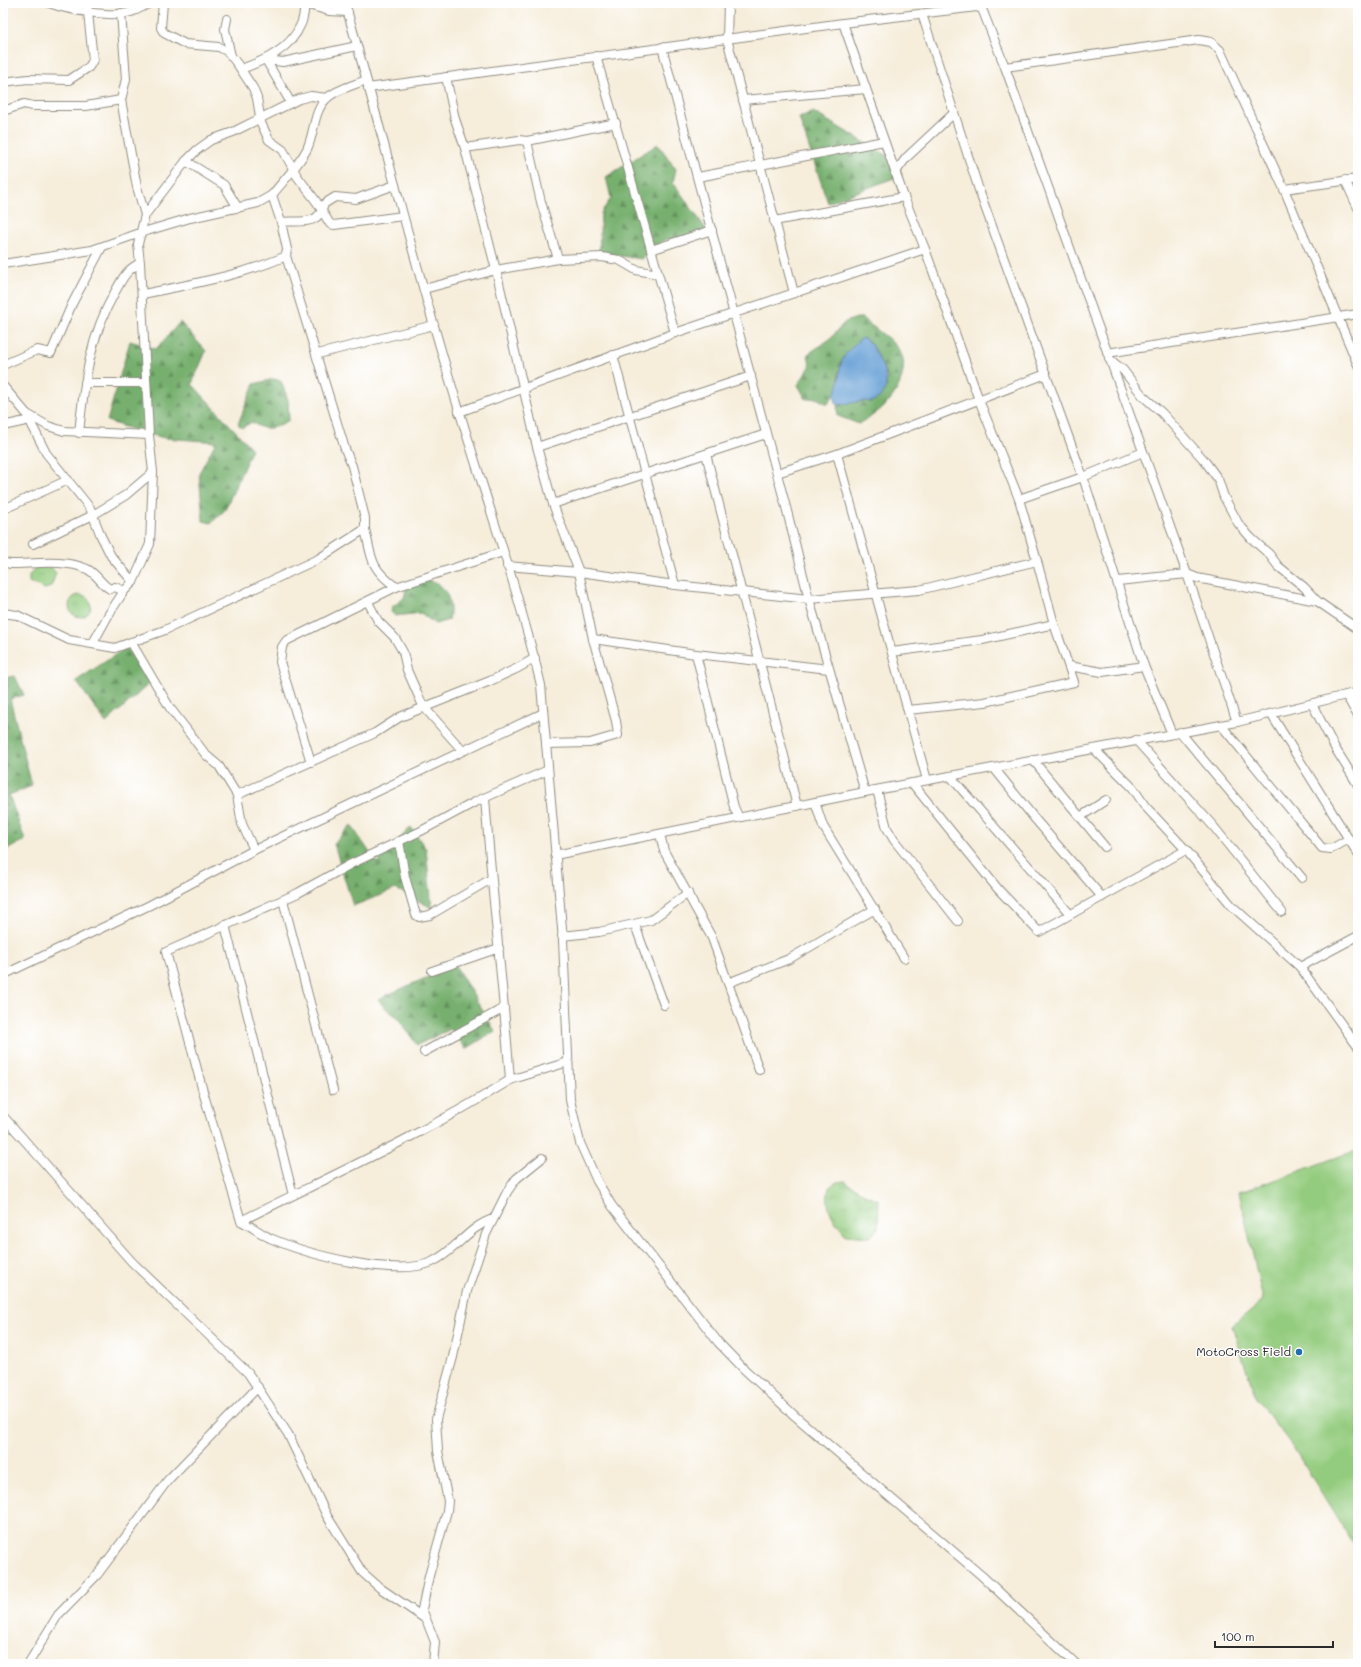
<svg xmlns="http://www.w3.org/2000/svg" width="1361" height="1667" viewBox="0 0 1361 1667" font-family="Mali,sans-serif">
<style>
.grass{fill:url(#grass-tufts);stroke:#607c55}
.forest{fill:url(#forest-firs);stroke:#516e4c}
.green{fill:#94cc7f;stroke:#607c55}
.water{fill:#68a0d6;stroke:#4a6680}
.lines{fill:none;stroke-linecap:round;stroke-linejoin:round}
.minor-casing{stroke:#908c82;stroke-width:10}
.minor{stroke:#fff;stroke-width:8}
.poi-dot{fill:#1f6fb2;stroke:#fff;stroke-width:1.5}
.labels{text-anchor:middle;stroke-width:3;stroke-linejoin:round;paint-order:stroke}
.poi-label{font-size:12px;fill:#2b2b2b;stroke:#fff;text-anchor:end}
</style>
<defs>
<pattern id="grass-tufts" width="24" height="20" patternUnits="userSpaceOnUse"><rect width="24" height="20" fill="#94cc7f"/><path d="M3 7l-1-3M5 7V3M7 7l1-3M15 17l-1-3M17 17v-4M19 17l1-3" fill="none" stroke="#80af6e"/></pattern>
<pattern id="forest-firs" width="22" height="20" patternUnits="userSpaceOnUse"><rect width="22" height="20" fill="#77b06e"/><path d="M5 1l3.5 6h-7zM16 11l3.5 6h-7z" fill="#628f5b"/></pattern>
</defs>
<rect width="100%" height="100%" fill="#fff"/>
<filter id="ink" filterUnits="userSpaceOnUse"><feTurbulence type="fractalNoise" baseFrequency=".025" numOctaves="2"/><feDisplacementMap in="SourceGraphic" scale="8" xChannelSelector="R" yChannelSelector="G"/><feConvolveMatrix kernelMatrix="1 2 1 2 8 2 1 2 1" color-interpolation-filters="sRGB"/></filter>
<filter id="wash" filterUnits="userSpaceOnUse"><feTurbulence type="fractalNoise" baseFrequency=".012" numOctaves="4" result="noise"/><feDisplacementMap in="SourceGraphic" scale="16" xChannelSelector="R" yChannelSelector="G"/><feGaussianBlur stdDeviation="0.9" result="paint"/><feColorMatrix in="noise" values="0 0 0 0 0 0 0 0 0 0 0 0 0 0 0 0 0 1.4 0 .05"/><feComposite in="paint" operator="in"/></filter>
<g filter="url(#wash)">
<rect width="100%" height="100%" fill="#f6edda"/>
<!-- grass -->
<g class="grass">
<path d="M37 565H49L56 573 51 587 45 589 29 582V576Z"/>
<circle cx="80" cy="606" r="11"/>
<path d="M845 1181 866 1195 879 1200 878 1229 870 1237 846 1235C833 1220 824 1207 829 1187L837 1182Z"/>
</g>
<!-- forest -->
<g class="forest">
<path d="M122 3H145L122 12Z"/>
<path d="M813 112 893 159 902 175 828 203 799 118Z"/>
<path d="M658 144 676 169 673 182 706 229 683 239H666L642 259 599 253 601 213 611 198 606 177Z"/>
<path d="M857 318H862C874 329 890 337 899 350 904 358 904 363 903 371 899 397 881 411 859 424L838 416 837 405 865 401 872 402 888 378 869 341 839 370 838 387 828 404 816 398 806 399 798 385 810 366 808 354 830 339 845 322Z"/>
<path d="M180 322 206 351 192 384 252 449 225 510 211 523 203 521 199 473 216 442 165 438 143 433 107 421 130 341 156 349Z"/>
<path d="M274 379 281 381 288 400 289 420C275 428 266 433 252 422L242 428 238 424 254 384Z"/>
<path d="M425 580C446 583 453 600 449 620L435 624 421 613 395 616 391 612 392 607 404 598 407 586Z"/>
<path d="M127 647 152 681 106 723 76 681Z"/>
<path d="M15 676 24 695 10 699 32 786 9 795 25 840 3 852V678Z"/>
<path d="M351 825 377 863 411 827 426 849 432 908 396 889 353 906 334 844Z"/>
<path d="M455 965 495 1031 466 1049 451 1029 417 1045 397 1017 383 1006 378 999Z"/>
</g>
<!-- green -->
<path class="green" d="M1358 1150V1539L1352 1542 1293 1447 1256 1398 1232 1326 1263 1300 1239 1192C1279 1180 1318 1163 1358 1150Z"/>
<!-- water -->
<path class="water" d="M863 338C871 342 874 349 878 357 887 374 893 392 872 402L865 401 837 405 834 396C844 376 834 365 851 348 855 344 858 340 863 338Z"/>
</g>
<g filter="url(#ink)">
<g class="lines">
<defs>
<g id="minor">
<path d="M49 3C68 10 111 18 131 12 137 10 144 6 150 3"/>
<path d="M163 3 161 28 164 33 185 44 219 47 228 52 238 65 253 88 257 98 261 123 269 140 283 150 297 176 316 201 330 224 334 225 403 216"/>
<path d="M345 3C380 124 410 247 446 367 477 473 515 577 541 685L563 940 570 1100 580 1143 597 1181 612 1206 718 1342 744 1369 795 1416 982 1576 1076 1664"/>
<path d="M728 3 727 39 794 293"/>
<path d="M305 4 329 11 348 12"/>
<path d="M121 13 126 79 121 100 137 187 145 215"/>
<path d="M922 14 980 193 1083 477 1144 666"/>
<path d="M227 19 225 29 231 56"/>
<path d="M662 47 787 511 809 599 865 792"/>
<path d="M596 56 675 333"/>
<path d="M1005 67 1199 40 1211 42 1220 50 1284 189 1358 365"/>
<path d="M241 69C264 61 291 49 301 24 304 18 304 10 305 3"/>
<path d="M446 77 455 119 465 148 519 140 527 141 541 202 558 259 602 257 619 260 636 270 658 274"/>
<path d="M3 82 28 79 69 80 89 67 93 60 87 3"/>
<path d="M368 88 843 23 977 7 982 9 1005 67 1187 574 1197 578 1317 601"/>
<path d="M743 100 866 89"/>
<path d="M291 103 266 60 283 62 357 46"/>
<path d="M3 111 24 104 33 106H86L121 100"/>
<path d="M527 141 616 123"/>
<path d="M465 148 496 270 537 447 553 504 579 572 593 639 616 721 618 735 590 743 546 744"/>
<path d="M186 161 224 185 238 208"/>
<path d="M895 173 906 158 954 113"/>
<path d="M698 177 884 141"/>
<path d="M1345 180 1358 208"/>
<path d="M1284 189 1358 179"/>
<path d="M272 195C284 180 298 166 307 149 315 132 313 111 327 98 337 89 354 85 366 80"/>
<path d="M774 221 904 197"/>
<path d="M651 250 712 230"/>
<path d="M286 256 345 449 352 466 365 518V529"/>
<path d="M3 264 92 250 140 233 190 218 258 203 272 195 281 222C300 220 319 227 324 204L335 197 356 199 395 185"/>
<path d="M424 289 496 270 558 259"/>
<path d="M143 294C191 284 241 276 286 256L287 249 281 222"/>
<path d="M1107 353 1358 314"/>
<path d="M318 354 434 325"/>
<path d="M613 355 675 585"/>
<path d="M1109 359 1123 370 1143 396 1162 413 1204 460 1218 479 1224 497 1238 523 1251 538 1269 554 1278 566 1304 587 1317 601 1358 629"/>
<path d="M3 365 37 350 51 353 72 304 102 247"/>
<path d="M85 383H146"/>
<path d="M3 386 26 413 46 453 90 508 101 536 111 556 133 582"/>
<path d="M459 412 675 333 925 249"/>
<path d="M27 414 48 426 64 431 149 435"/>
<path d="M3 426 30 420"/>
<path d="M79 433C84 383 90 336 115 292 123 278 125 271 140 263L138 244 145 215 186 161 197 150 211 140 233 132 299 99 311 96 327 98"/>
<path d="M537 447 751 376"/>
<path d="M706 454 797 806"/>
<path d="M837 454 927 780"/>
<path d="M777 473 837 454 1046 374"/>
<path d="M1019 499 1083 477 1143 452"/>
<path d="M553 504 766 434"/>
<path d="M6 508 68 480"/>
<path d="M33 544 93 515 126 495 153 472"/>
<path d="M3 562 10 564C34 564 65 559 87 569 97 574 101 584 110 589L115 587 124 591"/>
<path d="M507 566 579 572 675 585 809 599 919 590 1037 561 1019 499 979 400 925 249 904 197 843 23"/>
<path d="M1118 581 1187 574 1237 722"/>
<path d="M368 602 378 621 395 638 403 652 407 670 423 706 462 750"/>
<path d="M3 613 17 615 69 640 115 648 165 630 318 559 365 529C372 559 370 568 396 587L503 552"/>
<path d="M593 639 696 654 829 669"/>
<path d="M131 642 170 708 206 755 219 766 229 782 237 795 242 824 254 850"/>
<path d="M93 643 109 614 124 591 133 582 150 544 153 472 149 435 140 263"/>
<path d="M892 652 982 640 1054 624"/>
<path d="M696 654 734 807 739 818"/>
<path d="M1069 666 1102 672 1144 666 1172 734"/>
<path d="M1346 695 1358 716"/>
<path d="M1312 704 1335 748 1358 785"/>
<path d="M908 710 985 702 1074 682 1054 624 1037 561"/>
<path d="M1271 714 1358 854"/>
<path d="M1221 725 1322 848 1331 849 1349 839"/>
<path d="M1180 732 1302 878"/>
<path d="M1136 740 1214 827 1282 912"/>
<path d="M1094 749 1133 788 1145 806 1186 850 1232 906 1300 967 1358 1047"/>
<path d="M1033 760 1105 847"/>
<path d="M311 762 280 662 282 647 286 641 396 587"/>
<path d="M994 768 1035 819 1102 897"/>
<path d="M950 776 1070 914"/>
<path d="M912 783 998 889 1039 932 1186 850"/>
<path d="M877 790 887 828 894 840 958 921"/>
<path d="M237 795 375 733 400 717 490 681 518 668 535 658"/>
<path d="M485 798C492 892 503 986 510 1080L568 1062"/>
<path d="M815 802 823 826 904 958"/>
<path d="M1080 817 1106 800"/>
<path d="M660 834 664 851 712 938 759 1070"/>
<path d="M399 841 405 877 416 915 419 917 430 915 491 879"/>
<path d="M555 855 865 792 1237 722 1358 692"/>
<path d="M283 900 333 1090"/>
<path d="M225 925 293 1195"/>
<path d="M635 925 664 1005"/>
<path d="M562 936 599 932 651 920 688 893"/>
<path d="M1300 967 1358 936"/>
<path d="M432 971 499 948"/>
<path d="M3 975 150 905 254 850 543 713"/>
<path d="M728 983 789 959 875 909"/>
<path d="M424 1052 504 1008"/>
<path d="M3 1116 132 1262 248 1373 288 1434 327 1516 362 1572 380 1588 424 1618"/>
<path d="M493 1219C468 1227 456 1251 432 1262 395 1278 306 1254 270 1238 260 1233 251 1226 241 1221L202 1088 166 952 298 893 351 864 421 831 477 801 548 770"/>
<path d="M241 1221C331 1176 424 1134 510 1080"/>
<path d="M28 1664 58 1615 97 1575 168 1480 258 1387"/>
<path d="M433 1664 435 1642 422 1609 429 1576 447 1511 448 1501 438 1451 436 1419 453 1357 467 1291 486 1234 507 1192 516 1179 542 1158"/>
</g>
</defs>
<!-- minor casing -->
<use href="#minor" class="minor-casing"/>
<!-- minor -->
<use href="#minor" class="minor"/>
</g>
</g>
<!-- markers -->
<circle class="poi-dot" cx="1299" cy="1352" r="4"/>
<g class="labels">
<!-- poi labels -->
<g class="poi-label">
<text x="1291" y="1356">MotoCross Field</text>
</g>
</g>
<!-- margin -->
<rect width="1361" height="1667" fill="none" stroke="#fff" stroke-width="16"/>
<!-- scale -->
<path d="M1215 1641v6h118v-6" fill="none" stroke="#2b2b2b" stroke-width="2"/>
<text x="1221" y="1641" font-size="12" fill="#2b2b2b" stroke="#ffffff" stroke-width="3" paint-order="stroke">100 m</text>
</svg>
